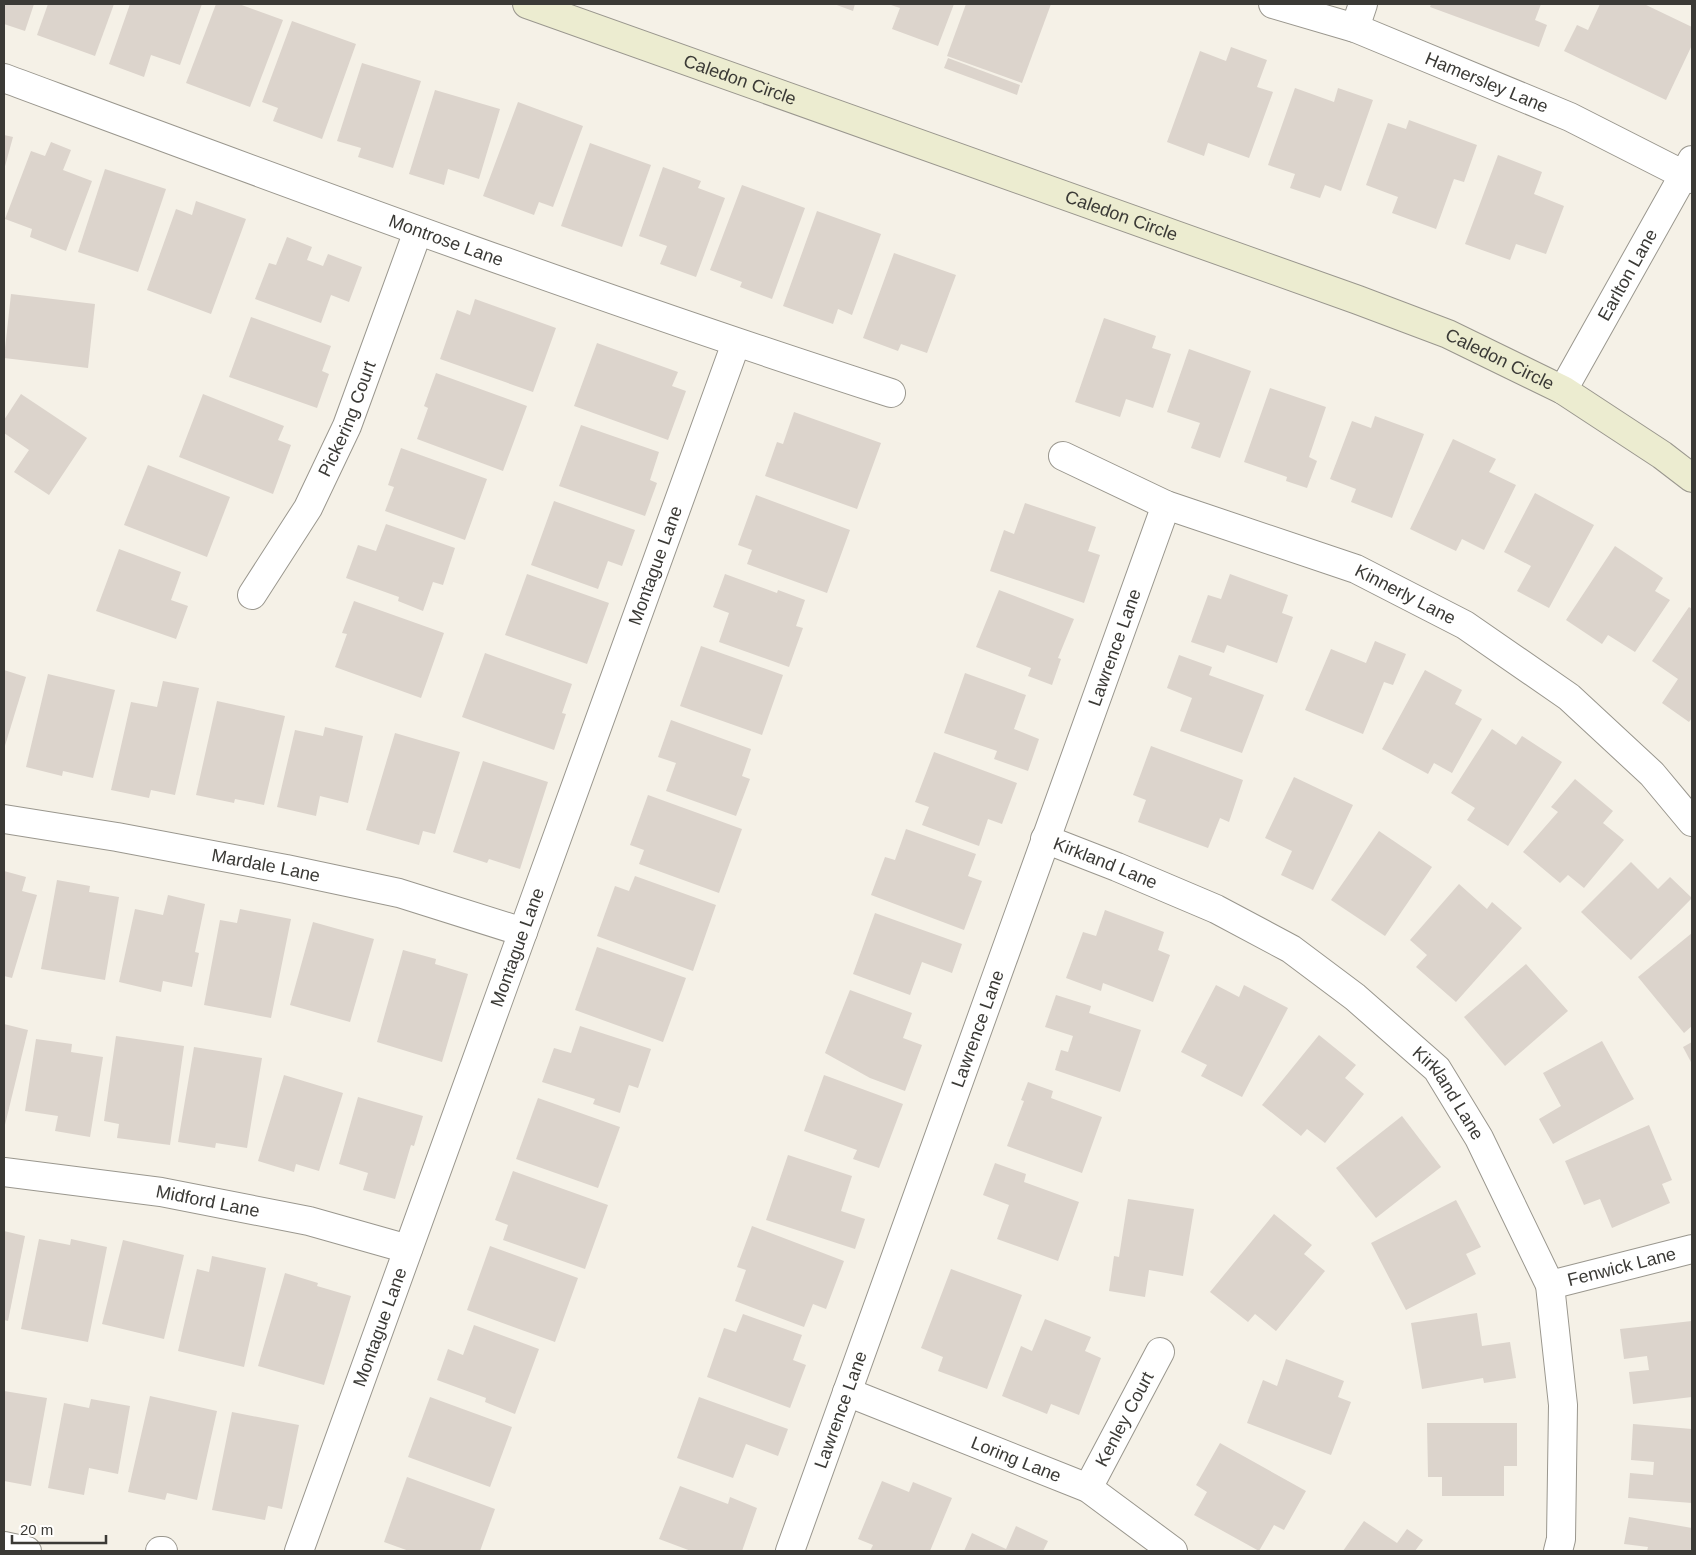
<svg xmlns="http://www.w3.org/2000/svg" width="1696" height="1555" viewBox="0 0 1696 1555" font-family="Arial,sans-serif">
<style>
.building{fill:#dcd4cc}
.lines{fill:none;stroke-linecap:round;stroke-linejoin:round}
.street-casing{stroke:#9a978e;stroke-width:30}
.secondary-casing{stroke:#9a978e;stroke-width:30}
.street{stroke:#fff;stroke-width:28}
.secondary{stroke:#ececd0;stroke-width:28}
.labels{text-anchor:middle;stroke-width:4.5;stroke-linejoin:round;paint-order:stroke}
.street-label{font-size:18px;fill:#3b3a36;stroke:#fffefc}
</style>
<rect width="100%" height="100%" fill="#f5f1e7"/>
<!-- building -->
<g class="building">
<path d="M4 4H34L25 31 4 24Z"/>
<path d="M48 4H114L95 56 37 35Z"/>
<path d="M130 4H202L180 65 151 55 144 77 109 64Z"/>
<path d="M216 4H239L283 20 250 107 186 83Z"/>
<path d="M834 4H855L853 11Z"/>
<path d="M888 4H954L938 46 892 29 900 8Z"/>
<path d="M966 4H1051L1022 83 947 56Z"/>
<path d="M1431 4H1541L1535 20 1547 25 1539 47 1430 7Z"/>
<path d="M1600 4H1644L1692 27V45L1666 100 1564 51 1577 25 1588 30Z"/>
<path d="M292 21 356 44 322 139 273 121 278 108 262 102Z"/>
<path d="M1231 47 1267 60 1257 87 1273 92 1249 158 1208 143 1204 156 1167 142 1200 51 1226 61Z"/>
<path d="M948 58 1020 85 1017 95 944 68Z"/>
<path d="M362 63 421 81 393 168 358 157 361 148 337 141Z"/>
<path d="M1295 88 1334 102 1338 88 1373 100 1341 191 1325 185 1320 198 1290 188 1295 174 1268 165Z"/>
<path d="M435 90 500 109 479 179 448 169 444 185 409 174Z"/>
<path d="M518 102 583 126 553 207 539 202 534 215 483 196Z"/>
<path d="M1409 120 1477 145 1464 182 1454 179 1436 229 1392 213 1398 197 1366 185 1388 123 1406 129Z"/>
<path d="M4 135 13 137 4 170Z"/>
<path d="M51 142 71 150 63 170 92 181 66 251 30 237 32 229 5 219 31 151 45 156Z"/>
<path d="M590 143 651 165 622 247 561 226Z"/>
<path d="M1498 155 1542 172 1534 194 1564 206 1546 254 1516 244 1510 260 1465 244Z"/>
<path d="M663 167 701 181 698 188 725 198 696 277 660 264 667 246 639 236Z"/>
<path d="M105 169 166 189 138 272 78 252Z"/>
<path d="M742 185 805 208 772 299 740 287 742 282 710 270Z"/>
<path d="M196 201 246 219 211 314 147 290 176 209 192 215Z"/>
<path d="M817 211 881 234 852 315 838 309 833 324 783 306Z"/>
<path d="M287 237 312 247 307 260 323 266 328 254 362 267 349 302 331 295 321 323 255 299 269 263 276 265Z"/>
<path d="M894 253 956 275 927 353 901 344 898 351 863 338Z"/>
<path d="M11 294 95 304 88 368 4 358Z"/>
<path d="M475 299 556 328 533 392 440 359 457 310 470 315Z"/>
<path d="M251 317 331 346 322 371 329 374 317 408 229 377Z"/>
<path d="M1104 318 1156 336 1152 348 1171 354 1153 408 1126 399 1120 417 1075 402Z"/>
<path d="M597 343 678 372 672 386 686 391 668 440 574 406Z"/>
<path d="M1189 349 1251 371 1220 458 1191 448 1200 423 1167 412Z"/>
<path d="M436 373 527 406 503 471 417 439 428 408 424 406Z"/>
<path d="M1270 388 1326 407 1309 457 1317 461 1307 488 1286 481 1287 477 1244 462Z"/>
<path d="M21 394 87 438 49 495 14 472 29 450 4 433V420Z"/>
<path d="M203 394 284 426 278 440 291 445 273 494 179 457Z"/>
<path d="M794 412 881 443 857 509 765 476 777 442 783 444Z"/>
<path d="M1375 416 1424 434 1392 518 1351 502 1356 489 1330 479 1352 421 1371 428Z"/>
<path d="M581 425 659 452 650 480 657 483 645 516 559 486Z"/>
<path d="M1453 439 1496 459 1489 472 1516 485 1484 550 1462 539 1456 551 1410 529Z"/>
<path d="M401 448 487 479 465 540 385 511 394 487 388 485Z"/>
<path d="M148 465 230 497 207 557 124 525Z"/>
<path d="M1535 493 1594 525 1549 608 1517 591 1531 566 1504 552Z"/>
<path d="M756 495 850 530 827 593 747 564 752 550 738 545Z"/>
<path d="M554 501 635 530 622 566 608 561 598 589 531 565Z"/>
<path d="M1025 503 1096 527 1088 551 1100 555 1084 603 990 571 1004 530 1014 534Z"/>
<path d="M386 524 455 548 443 585 433 582 423 611 398 601 399 597 346 578 358 545 376 551Z"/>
<path d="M1615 546 1663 578 1655 591 1670 600 1635 652 1608 635 1602 644 1566 620Z"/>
<path d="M119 549 181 572 171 600 188 606 176 639 96 611Z"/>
<path d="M527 574 609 603 587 664 505 635Z"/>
<path d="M725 574 777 593 778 590 805 600 796 626 803 628 789 667 719 642 729 613 713 607Z"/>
<path d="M1230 574 1288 595 1282 613 1293 617 1277 663 1227 645 1224 653 1191 642 1208 595 1221 599Z"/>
<path d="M999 590 1074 619 1058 658 1061 659 1052 685 1028 676 1031 668 976 647Z"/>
<path d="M354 601 444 633 421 698 335 667 347 634 342 633Z"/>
<path d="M1689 607 1692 609V718L1689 722 1662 703 1678 679 1652 661Z"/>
<path d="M1375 641 1406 654 1393 685 1384 682 1363 734 1305 710 1331 649 1366 663Z"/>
<path d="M701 646 783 675 762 735 680 706Z"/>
<path d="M485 653 572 684 562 713 566 714 554 750 462 717Z"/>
<path d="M1179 655 1212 667 1209 675 1264 695 1242 753 1180 731 1192 698 1167 688Z"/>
<path d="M4 670 26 677 4 749Z"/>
<path d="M1425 670 1462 690 1455 704 1482 719 1452 773 1434 763 1428 774 1382 749Z"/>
<path d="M965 673 1026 695 1014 729 1039 739 1028 771 994 759 997 751 944 733Z"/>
<path d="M48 674 115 690 93 778 63 771 62 776 26 767Z"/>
<path d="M163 681 199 688 175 795 151 790 149 798 111 790 131 702 157 707Z"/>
<path d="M217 701 285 716 264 805 235 799 234 803 196 795Z"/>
<path d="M671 720 751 749 742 776 750 779 736 816 666 791 676 763 658 757Z"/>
<path d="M325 727 363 736 348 803 320 796 316 816 277 807 295 730 323 736Z"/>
<path d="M1492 729 1516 745 1522 736 1562 762 1508 846 1467 820 1475 808 1451 793Z"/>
<path d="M395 733 460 752 435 834 423 831 419 845 366 830Z"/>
<path d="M1151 746 1243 780 1229 822 1220 818 1208 848 1138 822 1146 800 1133 795Z"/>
<path d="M934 752 1017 783 1002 824 988 819 979 846 922 825 929 807 915 802Z"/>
<path d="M483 761 548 782 520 869 489 859 487 863 453 852Z"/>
<path d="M1294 777 1353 805 1313 890 1281 875 1292 851 1265 838Z"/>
<path d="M1575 779 1613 811 1603 823 1624 840 1584 888 1568 875 1560 883 1523 852 1558 812 1551 807Z"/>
<path d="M648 795 742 829 719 893 639 864 644 850 630 845Z"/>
<path d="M906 829 976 854 968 876 982 881 964 930 871 895 885 857 895 860Z"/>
<path d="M1379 831 1432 867 1385 936 1331 900Z"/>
<path d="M1631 862 1658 889 1670 877 1692 898 1631 960 1581 912Z"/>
<path d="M4 871 26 877 22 891 37 895 12 978 4 976Z"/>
<path d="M635 876 716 905 693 971 597 936 615 886 629 891Z"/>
<path d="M57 880 90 886 89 892 119 897 105 980 41 969Z"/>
<path d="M1459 884 1487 909 1492 902 1522 928 1456 1002 1416 967 1427 955 1410 940Z"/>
<path d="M168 895 205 904 195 952 199 953 192 987 163 981 161 992 119 982 135 909 163 915Z"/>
<path d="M240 909 291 919 271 1018 204 1005 220 920 237 923Z"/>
<path d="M1105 910 1164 932 1158 950 1170 955 1153 1002 1103 983 1101 991 1066 978 1083 932 1096 936Z"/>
<path d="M875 913 962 944 952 973 922 962 910 995 853 974Z"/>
<path d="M313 922 374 939 350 1022 290 1005Z"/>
<path d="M1692 933V1026L1684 1033 1638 977Z"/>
<path d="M597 947 686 978 663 1042 575 1010Z"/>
<path d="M403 950 436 959 435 964 468 974 442 1062 377 1042Z"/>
<path d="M1526 964 1568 1011 1505 1066 1464 1017Z"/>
<path d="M1216 985 1239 997 1244 985 1288 1008 1242 1097 1201 1076 1207 1065 1181 1052Z"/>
<path d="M850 990 912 1013 903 1038 922 1045 905 1091 870 1078 825 1053Z"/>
<path d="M1056 995 1091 1006 1089 1013 1141 1030 1120 1092 1055 1070 1061 1050 1068 1052 1073 1036 1045 1027Z"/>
<path d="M4 1024 28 1030 4 1129Z"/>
<path d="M580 1026 651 1049 638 1088 629 1085 620 1113 593 1104 595 1099 542 1082 554 1048 571 1053Z"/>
<path d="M1319 1035 1356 1065 1345 1078 1364 1094 1325 1143 1307 1129 1301 1136 1262 1105Z"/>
<path d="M116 1036 184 1046 170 1145 117 1138 119 1124 104 1121Z"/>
<path d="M36 1039 72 1044 71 1052 103 1057 90 1137 55 1131 58 1116 25 1111Z"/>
<path d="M1602 1041 1634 1099 1553 1144 1539 1119 1561 1106 1543 1073Z"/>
<path d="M1692 1042V1064L1683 1047Z"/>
<path d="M194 1047 262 1058 247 1148 216 1143 215 1148 178 1142Z"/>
<path d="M284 1075 343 1093 319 1171 296 1164 294 1172 258 1161Z"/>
<path d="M824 1075 903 1104 879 1168 853 1159 857 1150 804 1131Z"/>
<path d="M1028 1082 1053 1091 1051 1098 1102 1117 1082 1173 1007 1146 1024 1101 1021 1100Z"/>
<path d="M358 1097 423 1116 414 1146 411 1145 395 1199 363 1190 368 1173 339 1164Z"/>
<path d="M538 1098 620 1127 598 1188 516 1159Z"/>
<path d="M1402 1116 1441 1167 1376 1218 1336 1168Z"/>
<path d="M1649 1125 1672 1180 1662 1184 1670 1203 1612 1228 1600 1199 1584 1205 1565 1161Z"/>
<path d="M788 1155 852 1176 841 1211 865 1219 855 1249 766 1220Z"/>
<path d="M995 1163 1026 1174 1024 1182 1079 1202 1058 1261 997 1239 1009 1205 983 1195Z"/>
<path d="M513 1171 608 1205 585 1269 503 1240 508 1225 495 1220Z"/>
<path d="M1128 1199 1194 1209 1183 1276 1149 1270 1145 1297 1109 1291 1114 1256 1119 1257Z"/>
<path d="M1456 1200 1481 1247 1466 1254 1476 1274 1406 1310 1371 1243Z"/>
<path d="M1274 1214 1312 1245 1304 1254 1325 1271 1276 1331 1255 1314 1248 1322 1210 1292Z"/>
<path d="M752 1226 844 1261 826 1309 813 1304 804 1327 735 1301 746 1270 737 1267Z"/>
<path d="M4 1231 25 1236 8 1321 4 1320Z"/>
<path d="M39 1239 70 1245 71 1239 107 1247 88 1342 21 1329Z"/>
<path d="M123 1240 184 1255 164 1339 102 1324Z"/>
<path d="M490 1246 578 1278 555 1342 467 1310Z"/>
<path d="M212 1256 266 1268 244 1367 178 1351 197 1269 209 1272Z"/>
<path d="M951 1269 1022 1295 987 1389 938 1371 943 1357 921 1348Z"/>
<path d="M285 1273 318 1283 317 1286 351 1296 324 1385 258 1366Z"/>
<path d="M1477 1313 1482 1346 1510 1342 1516 1378 1484 1383 1483 1378 1422 1389 1411 1323Z"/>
<path d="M743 1314 802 1335 793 1360 806 1365 790 1408 707 1377 724 1328 736 1332Z"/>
<path d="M1045 1319 1091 1337 1085 1351 1101 1358 1079 1415 1051 1404 1047 1414 1002 1396 1021 1346 1032 1351Z"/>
<path d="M1692 1321V1397L1633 1404 1629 1372 1649 1370 1647 1356 1624 1359 1620 1329Z"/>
<path d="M474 1325 539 1349 515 1414 485 1402 486 1398 437 1380 448 1349 463 1355Z"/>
<path d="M1286 1359 1344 1381 1338 1397 1351 1402 1331 1455 1247 1423 1263 1380 1277 1386Z"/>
<path d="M4 1391 47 1398 31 1486 4 1481Z"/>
<path d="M150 1396 217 1411 197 1500 167 1493 165 1500 128 1492Z"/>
<path d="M430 1397 512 1427 490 1487 408 1457Z"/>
<path d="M699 1397 788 1429 778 1456 746 1444 733 1478 677 1458Z"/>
<path d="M91 1399 130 1406 118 1474 89 1468 84 1495 48 1488 64 1403 89 1408Z"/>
<path d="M232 1412 299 1425 282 1509 268 1506 265 1520 212 1510Z"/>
<path d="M1427 1423H1517V1466H1504V1496H1442V1477H1428Z"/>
<path d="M1633 1424 1692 1429V1503L1628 1498 1630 1473 1653 1475 1654 1462 1631 1460Z"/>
<path d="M1220 1443 1306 1491 1284 1530 1274 1525 1259 1551 1194 1515 1207 1492 1196 1485Z"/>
<path d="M407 1477 495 1509 480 1551H409L384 1542Z"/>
<path d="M882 1481 909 1492 913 1482 952 1498 930 1551H870L873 1545 858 1539Z"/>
<path d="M680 1486 728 1504 730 1497 757 1508 742 1551H691L659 1539Z"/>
<path d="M1629 1517 1692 1528V1551H1647L1648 1547 1624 1544Z"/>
<path d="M1364 1521 1397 1543 1407 1529 1423 1540 1415 1551H1343Z"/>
<path d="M1016 1526 1048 1541 1043 1551H964L972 1533 1006 1549Z"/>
</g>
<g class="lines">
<defs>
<g id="street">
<path id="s1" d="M1273 4 1355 28 1570 117 1692 179"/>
<path d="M1355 28 1363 4"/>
<path id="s2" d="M4 78C298 187 592 297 891 393"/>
<path id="s3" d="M1563 390 1692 160"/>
<path id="s4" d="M1063 456 1166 505 1356 569 1465 625 1569 697 1652 774 1692 822"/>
<path id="s5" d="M252 595 308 508 347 426 418 231"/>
<path id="s6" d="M4 819 117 837 286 869 399 893 523 932"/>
<path id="s7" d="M1045 839 1117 867 1216 909 1291 949 1355 997 1437 1069 1479 1138 1550 1285 1563 1405 1561 1539 1558 1551"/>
<path id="s8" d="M4 1172 161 1192 309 1221 408 1249"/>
<path id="s9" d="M1550 1285 1692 1249"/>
<path id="s10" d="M847 1392 1088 1488 1173 1551"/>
<path id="s11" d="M1088 1488 1160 1352"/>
<path d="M4 1546 27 1551"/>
<path d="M160 1551H163"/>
<path id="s12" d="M299 1551 736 343"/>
<path id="s13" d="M790 1551 1166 505"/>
</g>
<g id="secondary">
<path id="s14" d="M527 4 1358 300 1448 334 1563 390 1662 455 1692 478"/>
</g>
</defs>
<!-- street casing -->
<use href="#street" class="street-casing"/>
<!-- secondary casing -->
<use href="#secondary" class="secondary-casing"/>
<!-- street -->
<use href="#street" class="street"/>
<!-- secondary -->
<use href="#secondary" class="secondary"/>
</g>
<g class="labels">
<!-- street labels -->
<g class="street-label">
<text dy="6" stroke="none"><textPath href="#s14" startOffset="226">Caledon Circle</textPath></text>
<text dy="6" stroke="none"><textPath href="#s1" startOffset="228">Hamersley Lane</textPath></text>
<text dy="6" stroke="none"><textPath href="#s14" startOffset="631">Caledon Circle</textPath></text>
<text dy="6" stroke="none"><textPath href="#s2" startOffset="471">Montrose Lane</textPath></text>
<text dy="6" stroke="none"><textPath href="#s3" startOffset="132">Earlton Lane</textPath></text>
<text dy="6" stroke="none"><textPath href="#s14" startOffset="1036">Caledon Circle</textPath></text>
<text dy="6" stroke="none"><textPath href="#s5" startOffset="201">Pickering Court</textPath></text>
<text dy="6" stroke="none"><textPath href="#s12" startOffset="1048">Montague Lane</textPath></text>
<text dy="6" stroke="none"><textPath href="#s4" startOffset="370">Kinnerly Lane</textPath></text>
<text dy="6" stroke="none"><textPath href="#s13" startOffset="960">Lawrence Lane</textPath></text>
<text dy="6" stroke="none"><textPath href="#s7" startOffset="65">Kirkland Lane</textPath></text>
<text dy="6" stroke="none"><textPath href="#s6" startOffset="266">Mardale Lane</textPath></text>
<text dy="6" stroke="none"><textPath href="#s12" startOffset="642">Montague Lane</textPath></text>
<text dy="6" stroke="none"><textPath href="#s13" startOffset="555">Lawrence Lane</textPath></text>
<text dy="6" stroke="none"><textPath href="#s7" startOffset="485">Kirkland Lane</textPath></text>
<text dy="6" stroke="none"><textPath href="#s8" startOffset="206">Midford Lane</textPath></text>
<text dy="6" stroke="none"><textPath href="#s9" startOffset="74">Fenwick Lane</textPath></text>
<text dy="6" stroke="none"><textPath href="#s12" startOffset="238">Montague Lane</textPath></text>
<text dy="6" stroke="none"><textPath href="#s13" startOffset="150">Lawrence Lane</textPath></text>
<text dy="6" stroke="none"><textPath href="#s11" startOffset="78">Kenley Court</textPath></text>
<text dy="6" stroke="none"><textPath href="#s10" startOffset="182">Loring Lane</textPath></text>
</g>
</g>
<!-- border -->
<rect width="1696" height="1555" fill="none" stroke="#3b3a36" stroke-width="10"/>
<!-- scale -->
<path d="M12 1535v8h94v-8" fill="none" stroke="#3b3a36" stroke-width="2.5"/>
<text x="20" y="1535" font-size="15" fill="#3b3a36" stroke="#fffefc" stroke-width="4" paint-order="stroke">20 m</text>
</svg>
